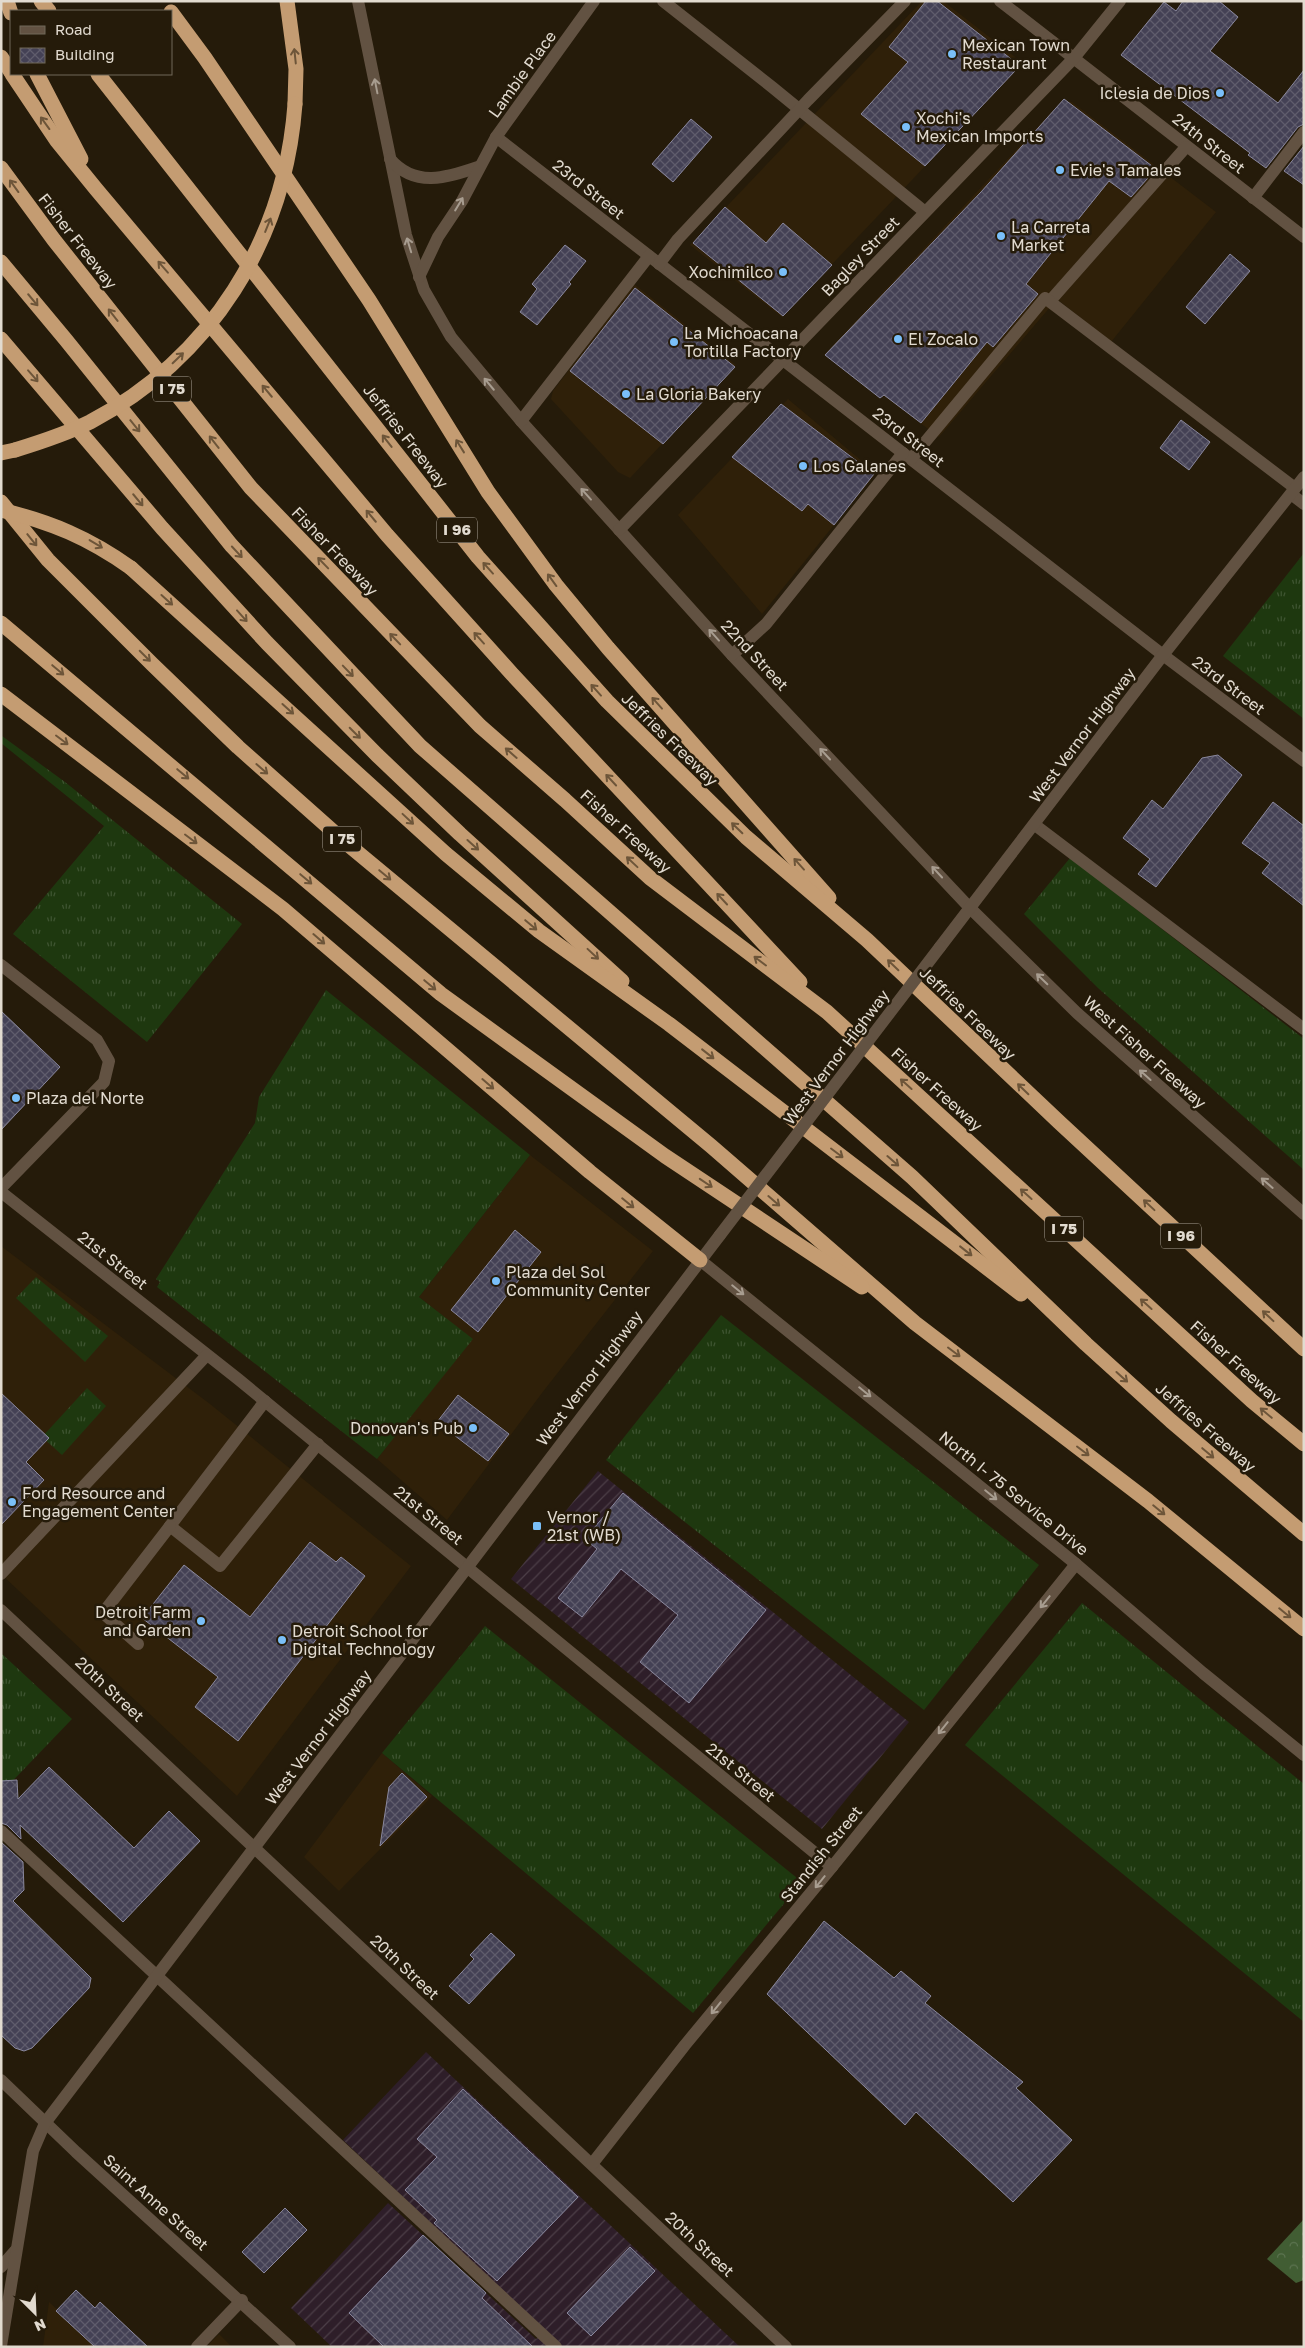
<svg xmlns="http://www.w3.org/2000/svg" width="1305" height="2348" viewBox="0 0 1305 2348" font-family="'Golos Text',sans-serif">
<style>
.built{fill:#2f2009}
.industrial{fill:url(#industrial-furrows)}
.grass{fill:url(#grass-tufts)}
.forest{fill:url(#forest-crowns)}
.building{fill:url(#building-cross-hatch);stroke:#8a889e}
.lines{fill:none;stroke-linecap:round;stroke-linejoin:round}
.minor{stroke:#625242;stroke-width:12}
.highway{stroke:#c49c72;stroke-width:15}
.minor-bridge{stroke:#625242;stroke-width:12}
.highway-bridge{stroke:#c49c72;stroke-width:15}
.oneway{stroke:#6d5539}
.oneway2{stroke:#a89d90}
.poi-dot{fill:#7abff8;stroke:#251b0a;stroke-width:2}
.labels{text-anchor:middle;stroke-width:5;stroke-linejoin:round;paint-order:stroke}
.shield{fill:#251b0a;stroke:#a9a195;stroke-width:1}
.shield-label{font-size:15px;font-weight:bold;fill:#e2dbd0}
.poi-label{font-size:16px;fill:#e2dbd0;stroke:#251b0a;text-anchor:start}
.street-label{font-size:16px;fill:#e2dbd0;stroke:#251b0a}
</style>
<defs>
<pattern id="industrial-furrows" width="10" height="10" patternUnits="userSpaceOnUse" patternTransform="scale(1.25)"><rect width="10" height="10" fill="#2e1e29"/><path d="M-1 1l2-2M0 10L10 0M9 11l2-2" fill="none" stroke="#4c3e47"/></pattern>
<pattern id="grass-tufts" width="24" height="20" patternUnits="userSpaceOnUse" patternTransform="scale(1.25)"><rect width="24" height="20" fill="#1e380f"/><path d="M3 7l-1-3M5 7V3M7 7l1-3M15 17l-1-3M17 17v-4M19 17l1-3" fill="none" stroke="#3e5431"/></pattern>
<pattern id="forest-crowns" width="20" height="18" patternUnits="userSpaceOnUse" patternTransform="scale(1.25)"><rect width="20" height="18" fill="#415d33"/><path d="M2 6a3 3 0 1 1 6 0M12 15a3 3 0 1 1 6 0" fill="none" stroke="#5c7450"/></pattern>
<pattern id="building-cross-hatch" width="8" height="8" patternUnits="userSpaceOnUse" patternTransform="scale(1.25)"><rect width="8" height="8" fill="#444155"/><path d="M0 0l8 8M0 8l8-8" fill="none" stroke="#5f5c6c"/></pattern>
</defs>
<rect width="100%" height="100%" fill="#251b0a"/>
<!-- built -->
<g class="built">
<path d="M922 1H943L1023 63 782 317 690 245Z"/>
<path d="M1062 101 1072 102 1216 212 1111 342 1057 299 939 437 826 353Z"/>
<path d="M634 284 736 365 630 478 618 472 551 399 553 391Z"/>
<path d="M788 399 876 473 762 614 678 515Z"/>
<path d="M530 1155 653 1251 542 1393 447 1520 377 1459 472 1339 419 1297Z"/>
<path d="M1 1246 210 1404 411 1566 237 1796 1 1574Z"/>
<path d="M382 1753 432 1796 339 1891 304 1857Z"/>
<path d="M49 2302 97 2347H43Z"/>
<path d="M219 2334 232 2347H206Z"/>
</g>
<!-- industrial -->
<g class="industrial">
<path d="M598 1471 909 1722 822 1829 511 1579Z"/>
<path d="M426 2052 740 2347H332L291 2308 388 2203 536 2339 546 2332 343 2140Z"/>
</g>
<!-- grass -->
<g class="grass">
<path d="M1304 553V719L1223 656Z"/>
<path d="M2 736 65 782 242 924 147 1042 13 934 104 826 1 743Z"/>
<path d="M1070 858 1304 1039V1170L1098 988 1024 914Z"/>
<path d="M326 990 530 1155 419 1297 473 1339 377 1459 157 1287 160 1282 156 1279 255 1123 259 1097Z"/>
<path d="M36 1277 108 1336 85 1362 16 1298Z"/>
<path d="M721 1315 1039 1565 924 1710 606 1460Z"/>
<path d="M87 1388 106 1406 62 1455 42 1437Z"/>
<path d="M1082 1603 1304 1784V2022L965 1745Z"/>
<path d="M485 1626 802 1882 693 2013 382 1753Z"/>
<path d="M1 1653 72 1719 1 1793Z"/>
</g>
<!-- forest -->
<path class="forest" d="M1304 2219V2280L1296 2283 1267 2259Z"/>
<!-- building -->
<g class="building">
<path d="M926 1H937L1015 62V71L925 166 861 114 908 62 889 47Z"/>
<path d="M1183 1H1219L1238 17 1210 51 1278 103 1304 70V124L1298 127 1266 168 1248 155 1250 153 1121 55 1164 2 1176 11Z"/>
<path d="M1064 99 1156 169 1131 197 1109 181 1026 284 1038 294 993 347 987 342 921 423 884 395 880 398 825 355 981 192Z"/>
<path d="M691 119 712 137 673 182 652 164Z"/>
<path d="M1304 146V185L1284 171Z"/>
<path d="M725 207 766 243 783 223 832 265 783 316 693 243Z"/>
<path d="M565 245 586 261 569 282 571 284 537 325 520 312 537 289 532 284Z"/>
<path d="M1230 254 1250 271 1205 324 1186 307Z"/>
<path d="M635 288 735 367 663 444 570 371Z"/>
<path d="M781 404 874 474 834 525 808 504 802 511 732 457Z"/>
<path d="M1181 420 1210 442 1189 470 1160 448Z"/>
<path d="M1218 755 1242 775 1156 887 1138 874 1150 859 1123 838 1152 800 1163 809 1202 758Z"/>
<path d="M1273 802 1304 826V906L1262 873 1270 863 1242 843Z"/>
<path d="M1 1011 60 1067 1 1130Z"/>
<path d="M515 1230 541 1252 478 1332 451 1310Z"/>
<path d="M1 1393 49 1438 26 1462 44 1480 1 1525Z"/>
<path d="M458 1395 509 1434 488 1461 437 1422Z"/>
<path d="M623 1493 766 1610 689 1703 640 1662 678 1615 621 1569 582 1617 558 1598 597 1549 585 1539Z"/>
<path d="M310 1542 336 1562 341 1557 365 1576 238 1741 195 1707 218 1677 142 1618 184 1565 250 1617Z"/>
<path d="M49 1767 134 1848 169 1811 200 1841 123 1922 20 1825 21 1839 7 1825 1 1823V1781L17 1780 18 1799Z"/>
<path d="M402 1773 427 1797 380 1846 389 1787Z"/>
<path d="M1 1842 23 1862 24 1890 13 1901 91 1978 89 1988 32 2048 24 2051 15 2048 1 2035Z"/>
<path d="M824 1921 894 1978 901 1971 931 1996 925 2003 1023 2082 1016 2088 1072 2140 1013 2202 916 2112 905 2125 767 1994Z"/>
<path d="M491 1933 515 1955 469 2004 449 1986 474 1959 470 1955Z"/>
<path d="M463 2089 578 2197 497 2281 434 2223 437 2220 405 2190 437 2157 417 2139Z"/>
<path d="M285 2208 307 2230 264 2273 242 2252Z"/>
<path d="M423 2235 486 2293 482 2298 533 2347H384L349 2313Z"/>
<path d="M630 2247 655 2271 591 2336 567 2313Z"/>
<path d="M76 2290 95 2308 100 2302 148 2347H95L56 2311Z"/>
</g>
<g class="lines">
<!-- minor -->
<g class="minor">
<path d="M358 1 406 235 424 290 451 337 521 421 732 655 970 908 1077 1013 1304 1214"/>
<path d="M663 1 772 87 925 212"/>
<path d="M1000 1 1304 237"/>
<path d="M496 137 1163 655 1304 761"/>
<path d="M390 159C415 188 446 178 478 167"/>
<path d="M1253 198 1304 132"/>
<path d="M659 264 678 239 808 100 905 1"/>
<path d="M419 277 438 237 462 201 496 137 594 1"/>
<path d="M1050 301 1186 147"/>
<path d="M521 421 649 256"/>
<path d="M911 459 1045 298 1295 488"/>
<path d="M1291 494 1304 504"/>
<path d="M619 530 1074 58 1120 1"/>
<path d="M732 655 766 624 903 453"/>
<path d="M1035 825 1304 1029"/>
<path d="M940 947 1163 655 1304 477"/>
<path d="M1 965 97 1040 109 1061 104 1082 1 1188"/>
<path d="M1 1192 238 1379 832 1867"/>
<path d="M700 1260 1076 1564 1203 1673 1304 1755"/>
<path d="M265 1401 170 1526 220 1566 318 1444"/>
<path d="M1 1574 207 1355"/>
<path d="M1 1610 786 2347"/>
<path d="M138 1644 103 1613 170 1526"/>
<path d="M1 1831 556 2347"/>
<path d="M1 2080 76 2152 290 2347"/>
<path d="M592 2164 685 2045 832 1867 1076 1564"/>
<path d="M1 2267 15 2251"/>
<path d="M1 2346 33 2151 45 2123 720 1235"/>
<path d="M197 2347 242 2300"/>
</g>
<!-- highway -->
<g class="highway">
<path d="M7 1 11 13"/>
<path d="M41 1 49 11"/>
<path d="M287 1 296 69 295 104"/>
<path d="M171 12 205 58 369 300 488 492 556 585 608 648 829 898"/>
<path d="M1 57 11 72"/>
<path d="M12 74 57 141 96 189 387 535 512 674 800 982"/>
<path d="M37 74 81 159"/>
<path d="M98 74 478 557 607 701 746 837 867 940 1059 1122 1304 1349"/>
<path d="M1 168 54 240 251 488 480 726 565 800 650 878 827 1012 1252 1401 1304 1444"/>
<path d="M1 262 66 340 231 545 420 746 912 1177 1086 1344 1171 1421 1304 1534"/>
<path d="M1 339 162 528 267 643 377 755 460 834 622 981"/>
<path d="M1 453 15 450"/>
<path d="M1 502 48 560 152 664 238 747 345 842 711 1146 915 1323 1148 1501 1304 1629"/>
<path d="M131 568 446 854 539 931 669 1024 1021 1294"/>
<path d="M1 623 441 994 665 1156 862 1287"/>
<path d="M1 694 283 909 590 1172 700 1260"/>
</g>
<!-- minor-bridge -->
<path class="minor-bridge" d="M720 1235 940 947"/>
<!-- highway-bridge -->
<g class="highway-bridge">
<path d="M15 450C41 442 66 434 90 422 211 358 285 240 295 104"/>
<path d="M1 510C51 522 89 538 131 568"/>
</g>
</g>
<!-- one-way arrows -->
<defs><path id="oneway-shaft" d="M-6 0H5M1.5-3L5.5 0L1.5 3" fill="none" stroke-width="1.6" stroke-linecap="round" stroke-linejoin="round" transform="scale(1.25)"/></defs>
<g class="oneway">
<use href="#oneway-shaft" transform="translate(295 56) rotate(-96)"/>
<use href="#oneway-shaft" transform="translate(45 123) rotate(-126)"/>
<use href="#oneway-shaft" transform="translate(14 186) rotate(-126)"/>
<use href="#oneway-shaft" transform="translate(268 225) rotate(-68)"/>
<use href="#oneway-shaft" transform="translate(163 267) rotate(-131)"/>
<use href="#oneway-shaft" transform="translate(33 300) rotate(50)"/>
<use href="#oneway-shaft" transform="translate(113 315) rotate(-128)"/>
<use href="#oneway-shaft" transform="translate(178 358) rotate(-44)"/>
<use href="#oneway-shaft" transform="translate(33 376) rotate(49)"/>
<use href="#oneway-shaft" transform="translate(267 391) rotate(-130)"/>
<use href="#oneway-shaft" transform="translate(135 426) rotate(51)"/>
<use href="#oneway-shaft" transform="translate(387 441) rotate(-128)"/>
<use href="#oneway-shaft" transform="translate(214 442) rotate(-128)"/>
<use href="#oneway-shaft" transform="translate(460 446) rotate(-122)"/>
<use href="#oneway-shaft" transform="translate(138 500) rotate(50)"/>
<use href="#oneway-shaft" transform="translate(371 516) rotate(-130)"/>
<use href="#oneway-shaft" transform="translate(32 540) rotate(51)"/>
<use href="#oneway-shaft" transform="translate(96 544) rotate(31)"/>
<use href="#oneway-shaft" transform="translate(237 552) rotate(47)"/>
<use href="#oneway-shaft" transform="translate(323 563) rotate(-134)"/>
<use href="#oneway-shaft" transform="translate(488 568) rotate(-132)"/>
<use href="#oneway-shaft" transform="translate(552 580) rotate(-126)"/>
<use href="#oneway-shaft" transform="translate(167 600) rotate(42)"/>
<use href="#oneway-shaft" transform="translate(242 616) rotate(48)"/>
<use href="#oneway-shaft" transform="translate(479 638) rotate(-132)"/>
<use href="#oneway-shaft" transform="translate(395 639) rotate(-134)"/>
<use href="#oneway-shaft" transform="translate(145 656) rotate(45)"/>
<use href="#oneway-shaft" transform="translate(58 670) rotate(40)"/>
<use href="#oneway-shaft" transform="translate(348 671) rotate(46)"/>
<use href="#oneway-shaft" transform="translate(596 690) rotate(-132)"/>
<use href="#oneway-shaft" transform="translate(657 703) rotate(-132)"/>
<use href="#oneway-shaft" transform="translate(288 709) rotate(42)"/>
<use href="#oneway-shaft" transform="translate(355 733) rotate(45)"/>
<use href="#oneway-shaft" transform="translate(62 740) rotate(37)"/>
<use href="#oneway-shaft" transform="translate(511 753) rotate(-139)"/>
<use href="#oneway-shaft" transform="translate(262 769) rotate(41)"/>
<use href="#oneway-shaft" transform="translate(183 774) rotate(40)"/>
<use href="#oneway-shaft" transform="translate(611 780) rotate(-133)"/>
<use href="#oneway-shaft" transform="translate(408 819) rotate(43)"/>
<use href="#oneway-shaft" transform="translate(737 828) rotate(-136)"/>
<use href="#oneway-shaft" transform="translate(191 839) rotate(37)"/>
<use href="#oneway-shaft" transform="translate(473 845) rotate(42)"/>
<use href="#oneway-shaft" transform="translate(632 862) rotate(-137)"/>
<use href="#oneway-shaft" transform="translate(799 864) rotate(-132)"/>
<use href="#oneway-shaft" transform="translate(385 875) rotate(40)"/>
<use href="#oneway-shaft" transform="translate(306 879) rotate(40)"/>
<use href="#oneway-shaft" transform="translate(722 899) rotate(-133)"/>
<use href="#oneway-shaft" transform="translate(531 925) rotate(40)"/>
<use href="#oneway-shaft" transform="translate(319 939) rotate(41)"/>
<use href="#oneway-shaft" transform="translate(593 954) rotate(43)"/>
<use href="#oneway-shaft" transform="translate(760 961) rotate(-143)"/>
<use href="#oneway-shaft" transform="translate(893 965) rotate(-136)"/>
<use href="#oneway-shaft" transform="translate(430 985) rotate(40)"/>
<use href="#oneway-shaft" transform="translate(708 1054) rotate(38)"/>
<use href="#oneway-shaft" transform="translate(488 1084) rotate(41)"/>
<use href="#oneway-shaft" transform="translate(906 1084) rotate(-138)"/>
<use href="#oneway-shaft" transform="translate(1023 1089) rotate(-136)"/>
<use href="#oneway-shaft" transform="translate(837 1153) rotate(37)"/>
<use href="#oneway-shaft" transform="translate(893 1161) rotate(41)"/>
<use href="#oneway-shaft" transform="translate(706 1183) rotate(34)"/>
<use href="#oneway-shaft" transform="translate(1026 1194) rotate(-138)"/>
<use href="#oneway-shaft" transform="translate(774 1201) rotate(41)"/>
<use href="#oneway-shaft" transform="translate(628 1203) rotate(39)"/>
<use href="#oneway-shaft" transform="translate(1149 1205) rotate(-137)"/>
<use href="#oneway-shaft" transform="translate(966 1251) rotate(38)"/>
<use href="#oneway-shaft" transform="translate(1146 1304) rotate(-138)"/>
<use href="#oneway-shaft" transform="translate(1268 1316) rotate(-137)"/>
<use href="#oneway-shaft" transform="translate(954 1352) rotate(37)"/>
<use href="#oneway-shaft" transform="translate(1122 1377) rotate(42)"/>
<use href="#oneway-shaft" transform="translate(1266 1413) rotate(-140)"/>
<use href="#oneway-shaft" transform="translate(1083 1451) rotate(37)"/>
<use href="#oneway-shaft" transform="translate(1208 1453) rotate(40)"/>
<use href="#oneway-shaft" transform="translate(1159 1510) rotate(39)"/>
<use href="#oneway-shaft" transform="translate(1285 1613) rotate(39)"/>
</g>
<g class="oneway2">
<use href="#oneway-shaft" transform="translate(376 86) rotate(-101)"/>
<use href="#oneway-shaft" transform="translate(459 204) rotate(-59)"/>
<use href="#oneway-shaft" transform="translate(409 245) rotate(-107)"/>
<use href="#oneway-shaft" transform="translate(489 384) rotate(-130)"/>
<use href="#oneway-shaft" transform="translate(586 494) rotate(-132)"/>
<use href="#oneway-shaft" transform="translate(714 635) rotate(-132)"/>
<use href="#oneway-shaft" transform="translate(825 754) rotate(-133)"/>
<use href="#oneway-shaft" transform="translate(937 872) rotate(-133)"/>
<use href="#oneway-shaft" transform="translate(1042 979) rotate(-136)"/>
<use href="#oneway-shaft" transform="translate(1145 1075) rotate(-138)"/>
<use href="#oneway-shaft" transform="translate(1267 1183) rotate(-139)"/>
<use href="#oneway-shaft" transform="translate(738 1290) rotate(39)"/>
<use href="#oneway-shaft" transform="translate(865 1392) rotate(39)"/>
<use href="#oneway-shaft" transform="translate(991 1495) rotate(39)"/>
<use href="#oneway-shaft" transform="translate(1045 1602) rotate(129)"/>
<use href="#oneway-shaft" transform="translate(943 1728) rotate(129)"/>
<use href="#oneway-shaft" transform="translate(820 1882) rotate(129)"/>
<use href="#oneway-shaft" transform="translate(716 2008) rotate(129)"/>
</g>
<!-- markers -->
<g class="poi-dot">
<circle cx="952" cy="54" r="5"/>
<circle cx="1220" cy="93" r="5"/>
<circle cx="906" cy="127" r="5"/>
<circle cx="1060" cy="170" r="5"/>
<circle cx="1001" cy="236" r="5"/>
<circle cx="783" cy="272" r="5"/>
<circle cx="898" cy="339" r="5"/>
<circle cx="674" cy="342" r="5"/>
<circle cx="626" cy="394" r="5"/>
<circle cx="803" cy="466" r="5"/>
<circle cx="16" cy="1098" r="5"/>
<circle cx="496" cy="1281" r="5"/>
<circle cx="473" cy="1428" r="5"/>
<circle cx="12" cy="1502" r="5"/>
<rect x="532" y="1521" width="10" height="10" rx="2.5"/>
<circle cx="201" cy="1621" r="5"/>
<circle cx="282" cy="1640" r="5"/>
</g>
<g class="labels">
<!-- shield labels -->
<g class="shield">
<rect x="153" y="376.5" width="38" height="25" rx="4"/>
<rect x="437" y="517.5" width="40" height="25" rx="4"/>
<rect x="323" y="826.5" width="38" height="25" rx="4"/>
<rect x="1045" y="1216.5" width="38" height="25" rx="4"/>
<rect x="1161" y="1223.5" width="40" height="25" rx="4"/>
</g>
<g class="shield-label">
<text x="172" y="394">I 75</text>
<text x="457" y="535">I 96</text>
<text x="342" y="844">I 75</text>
<text x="1064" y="1234">I 75</text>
<text x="1181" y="1241">I 96</text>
</g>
<!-- poi labels -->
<g class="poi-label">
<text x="962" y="51">Mexican Town<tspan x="962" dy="18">Restaurant</tspan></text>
<text x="1210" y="99" text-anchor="end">Iclesia de Dios</text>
<text x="916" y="124">Xochi's<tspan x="916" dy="18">Mexican Imports</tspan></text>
<text x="1070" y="176">Evie's Tamales</text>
<text x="1011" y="233">La Carreta<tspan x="1011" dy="18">Market</tspan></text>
<text x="773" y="278" text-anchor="end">Xochimilco</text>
<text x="684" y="339">La Michoacana<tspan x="684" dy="18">Tortilla Factory</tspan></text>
<text x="908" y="345">El Zocalo</text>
<text x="636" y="400">La Gloria Bakery</text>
<text x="813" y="472">Los Galanes</text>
<text x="26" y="1104">Plaza del Norte</text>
<text x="506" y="1278">Plaza del Sol<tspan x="506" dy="18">Community Center</tspan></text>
<text x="463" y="1434" text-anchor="end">Donovan's Pub</text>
<text x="22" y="1499">Ford Resource and<tspan x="22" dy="18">Engagement Center</tspan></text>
<text x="547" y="1523">Vernor /<tspan x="547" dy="18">21st (WB)</tspan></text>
<text x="191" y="1618" text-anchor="end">Detroit Farm<tspan x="191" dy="18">and Garden</tspan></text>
<text x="292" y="1637">Detroit School for<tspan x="292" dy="18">Digital Technology</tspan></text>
</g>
<!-- street labels -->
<g class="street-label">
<text transform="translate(522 74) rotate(-54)" y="6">Lambie Place</text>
<text transform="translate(1209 143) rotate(38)" y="6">24th Street</text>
<text transform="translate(589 189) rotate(38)" y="6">23rd Street</text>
<text transform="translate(78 241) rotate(52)" y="6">Fisher Freeway</text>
<text transform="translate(860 256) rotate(-46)" y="6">Bagley Street</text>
<text transform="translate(406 436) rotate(52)" y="6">Jeffries Freeway</text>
<text transform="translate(909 437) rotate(38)" y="6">23rd Street</text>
<text transform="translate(335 551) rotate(46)" y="6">Fisher Freeway</text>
<text transform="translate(755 655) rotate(47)" y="6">22nd Street</text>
<text transform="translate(1229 685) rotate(37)" y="6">23rd Street</text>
<text transform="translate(1082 735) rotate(-53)" y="6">West Vernor Highway</text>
<text transform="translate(670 739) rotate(44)" y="6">Jeffries Freeway</text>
<text transform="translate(626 831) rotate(42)" y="6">Fisher Freeway</text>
<text transform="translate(968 1013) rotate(44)" y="6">Jeffries Freeway</text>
<text transform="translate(1145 1052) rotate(42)" y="6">West Fisher Freeway</text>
<text transform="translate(836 1057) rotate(-53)" y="6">West Vernor Highway</text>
<text transform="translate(937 1089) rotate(42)" y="6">Fisher Freeway</text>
<text transform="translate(113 1260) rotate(38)" y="6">21st Street</text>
<text transform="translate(1236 1362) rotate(42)" y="6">Fisher Freeway</text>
<text transform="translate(589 1378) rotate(-53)" y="6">West Vernor Highway</text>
<text transform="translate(1206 1427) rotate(41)" y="6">Jeffries Freeway</text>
<text transform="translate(1014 1493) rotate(39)" y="6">North I- 75 Service Drive</text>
<text transform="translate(429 1515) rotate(39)" y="6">21st Street</text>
<text transform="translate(110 1689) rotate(43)" y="6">20th Street</text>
<text transform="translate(318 1737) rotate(-53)" y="6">West Vernor Highway</text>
<text transform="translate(741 1772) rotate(39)" y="6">21st Street</text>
<text transform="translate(821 1854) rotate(-51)" y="6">Standish Street</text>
<text transform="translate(405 1967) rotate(43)" y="6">20th Street</text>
<text transform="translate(156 2202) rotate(42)" y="6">Saint Anne Street</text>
<text transform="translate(700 2244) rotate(43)" y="6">20th Street</text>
</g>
</g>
<!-- border -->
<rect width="1305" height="2348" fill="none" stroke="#e2dbd0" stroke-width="5"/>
<!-- legend -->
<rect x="10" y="10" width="162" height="65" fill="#251b0a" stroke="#716859"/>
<rect x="20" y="26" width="25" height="8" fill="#625242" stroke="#716859"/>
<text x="55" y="35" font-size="15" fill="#e2dbd0">Road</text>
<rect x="20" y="48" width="25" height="15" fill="url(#building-cross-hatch)" stroke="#716859"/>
<text x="55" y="60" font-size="15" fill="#e2dbd0">Building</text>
<!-- north arrow -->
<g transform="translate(35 2313) rotate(156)" stroke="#251b0a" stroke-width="4" paint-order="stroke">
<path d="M0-4L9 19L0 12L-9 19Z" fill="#e2dbd0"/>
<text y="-8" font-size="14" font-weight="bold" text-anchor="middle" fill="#e2dbd0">N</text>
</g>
</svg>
